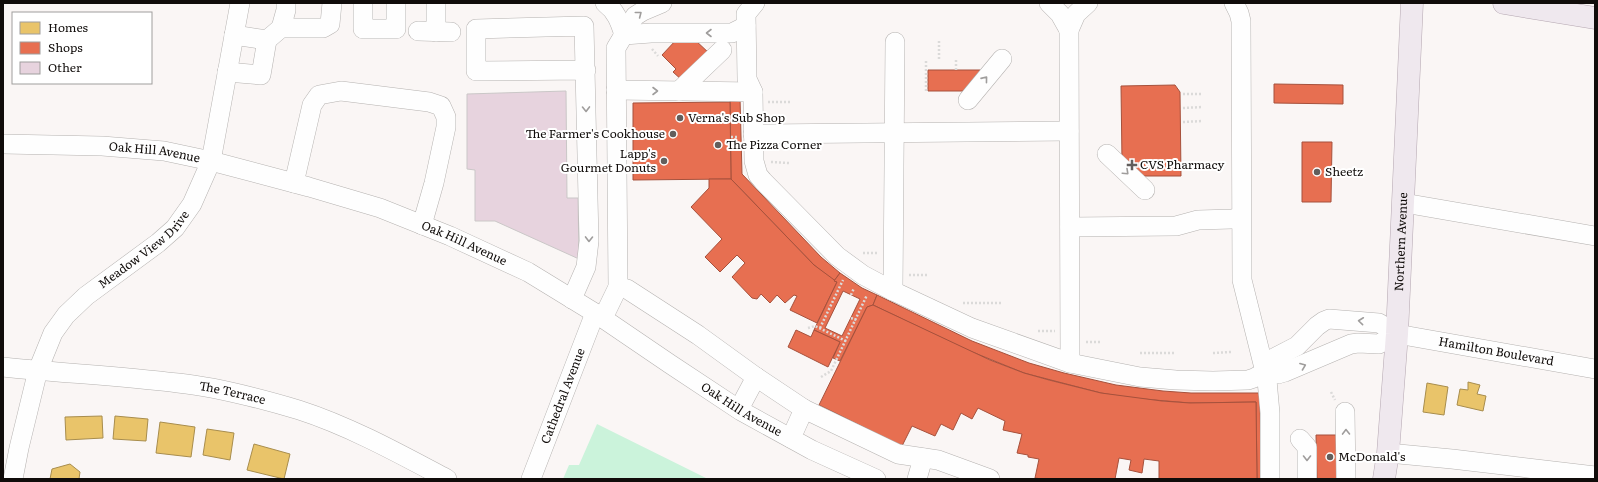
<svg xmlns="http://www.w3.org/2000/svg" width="1598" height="482" viewBox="0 0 1598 482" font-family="Literata,serif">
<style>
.green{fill:#cbf3db}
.homes{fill:#e9c46a;stroke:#a88d4d}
.shops{fill:#e76f51;stroke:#a6513c;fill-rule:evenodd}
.building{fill:#e7d3de;stroke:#cac7c7}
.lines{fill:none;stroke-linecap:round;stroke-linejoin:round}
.minor-casing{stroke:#b5b2b0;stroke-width:20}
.major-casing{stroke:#b4a6b0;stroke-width:23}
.path{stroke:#dbdad9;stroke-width:2.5;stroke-dasharray:2 2;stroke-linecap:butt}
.minor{stroke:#fefefe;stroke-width:19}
.major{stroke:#efe8ee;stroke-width:22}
.oneway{stroke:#9f9d9c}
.poi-dot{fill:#625e5c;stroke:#fff;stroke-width:1.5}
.labels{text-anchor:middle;stroke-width:4;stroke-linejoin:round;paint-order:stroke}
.poi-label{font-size:12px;fill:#100c0a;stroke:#fff;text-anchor:start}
.street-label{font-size:12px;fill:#100c0a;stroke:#fff}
</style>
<rect width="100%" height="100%" fill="#faf6f5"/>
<!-- green -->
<path class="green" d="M597 424 708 479H563L569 465H579Z"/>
<!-- homes -->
<g class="homes">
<path d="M1468 382 1480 385 1477 394 1486 396 1483 411 1457 405 1460 389 1468 390Z"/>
<path d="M1427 383 1448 387 1444 415 1423 412Z"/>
<path d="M102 416 103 438 66 440 65 417Z"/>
<path d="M115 416 148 419 146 441 113 439Z"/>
<path d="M160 422 195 427 191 457 156 453Z"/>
<path d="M207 429 234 433 230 460 203 455Z"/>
<path d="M254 444 290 454 284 479 247 470Z"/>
<path d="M70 464 80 472 79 479H50L52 469Z"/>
</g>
<!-- shops -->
<g class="shops">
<path d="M677 39H694L710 54 683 81 673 72 676 69 662 55Z"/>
<path d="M928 70H980V71L963 91H928Z"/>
<path d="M1274 84 1343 85V104L1274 103Z"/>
<path d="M1175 85 1180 92 1181 176H1138L1122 161 1121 86Z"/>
<path d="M730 98H740L742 174 821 257 840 273 834 281 814 265 731 179Z"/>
<path d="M730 102 731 179 633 180V103Z"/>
<path d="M1302 142H1332L1331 202H1302Z"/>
<path d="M709 179H731L814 265 837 282 817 323 790 310 797 296 794 295 785 303 777 295 770 303 761 294 757 299 752 298 732 277 745 263 737 255 720 272 705 257 722 239 691 207 709 188Z"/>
<path d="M840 273 862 288 877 295 873 305 867 307 840 361 833 358 840 342 814 330 837 282 834 281ZM843 291 860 299 842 336 825 328Z"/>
<path d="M877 295 972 341 1029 363 1064 373 1116 385 1163 391 1191 393H1260L1261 479H1257L1256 402 1190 403 1131 398 1101 393 1024 373 965 349 873 305Z"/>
<path d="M873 305 990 360 1024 373 1049 380 1101 393 1162 401 1190 403 1256 402 1257 479H1159V461L1144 459 1142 473 1129 470 1131 460 1119 458 1115 479H1042L1035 478 1039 459 1028 457V455L1017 453 1022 434 1003 430 1005 421 978 408 972 419 961 413 953 430 941 424 935 436 912 426 902 446 819 405 867 307Z"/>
<path d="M796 330 811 337 814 330 840 342 828 367 788 347Z"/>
<path d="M1316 435H1342L1343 479H1317Z"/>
</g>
<!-- building -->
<path class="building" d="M566 91 567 198H578L579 259 495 221H475V170L467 169V94Z"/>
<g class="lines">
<defs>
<g id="minor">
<path d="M363 3V29H396V3"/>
<path d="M605 3C616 11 620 22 624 35"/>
<path id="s1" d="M755 3 746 14 747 79 753 92 754 161 758 175 763 181 837 256 863 275 893 291 972 328 1070 363 1140 377 1176 380 1213 381 1248 380 1254 378 1265 372 1274 358 1297 346 1317 326 1324 321 1329 319 1379 323 1397 334 1595 369"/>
<path d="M1049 3 1060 14 1069 30"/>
<path d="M1234 3 1239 13 1241 21 1242 280 1267 380 1270 413V479"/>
<path d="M281 28 286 10V3"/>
<path d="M418 31 451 32"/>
<path d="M436 32V3"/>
<path d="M234 35 267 40 281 28H323L330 24 332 3"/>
<path d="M624 35 651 33H732L746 26"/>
<path d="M227 72 261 75 267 40"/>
<path d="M616 90 753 92"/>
<path d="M679 91 722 50"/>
<path d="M968 100 1002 59"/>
<path d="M753 134 1069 131"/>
<path id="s2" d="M3 144 102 146 164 151 211 161 309 187 380 208 450 236 528 272 595 313 670 364 741 411 812 450 876 479"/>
<path d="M1107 154 1145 190"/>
<path d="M294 183 312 105 319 95 341 91 429 102 441 106 446 117V127L434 183 422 225"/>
<path d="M1404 203 1595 236"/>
<path d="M1070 227 1176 226 1198 220 1232 219 1241 217"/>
<path d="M618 287 627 289 698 335 756 377 804 409 898 454 938 460 990 479"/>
<path d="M893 291 895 42"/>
<path d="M572 299 586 267 589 241 584 26 476 29V71L586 70"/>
<path d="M603 318 618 287 616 48 635 16 643 11 662 3"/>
<path d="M1070 363 1069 30 1076 14 1088 3"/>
<path id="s3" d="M3 367C61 373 120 376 178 383 216 387 262 399 299 410 349 426 400 454 447 479"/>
<path d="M1265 372 1278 374 1285 372 1351 344 1358 343 1379 344 1397 334"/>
<path d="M739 409 756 377"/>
<path d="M1345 412 1346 479"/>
<path d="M791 438 804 409"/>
<path d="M1300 439 1307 447V479"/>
<path d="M1388 453 1452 459 1595 476"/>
<path id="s4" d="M13 479 19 448 38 370 53 333 66 315 86 296 158 243 175 228 192 204 211 161 240 3"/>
<path id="s5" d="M531 479 595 313"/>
<path d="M917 479 923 458"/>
</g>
<g id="major">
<path d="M1504 3 1595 18"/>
<path id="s6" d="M1384 479 1388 453 1397 334 1412 3"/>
</g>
</defs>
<!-- minor casing -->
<use href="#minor" class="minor-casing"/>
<!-- major casing -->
<use href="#major" class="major-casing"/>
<!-- path -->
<g class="path">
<path d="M939 41V60"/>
<path d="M652 49 658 56"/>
<path d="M956 60V70"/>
<path d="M926 61V93"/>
<path d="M1183 94H1203"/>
<path d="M768 102H790"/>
<path d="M1183 108 1203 107"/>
<path d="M1183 122 1203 121"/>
<path d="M731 137H737"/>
<path d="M771 162 789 163"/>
<path d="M863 253H879"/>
<path d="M909 275H927"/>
<path d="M851 295 854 288"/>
<path d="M963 303H1002"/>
<path d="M851 318 856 320"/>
<path d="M808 328 815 326 846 341"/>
<path d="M820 328 843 280"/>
<path d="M1038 331H1055"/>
<path d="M1086 342H1102"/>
<path d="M1140 353H1176"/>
<path d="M1213 353 1231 352"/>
<path d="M821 377 831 371 867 295"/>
<path d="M1331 392 1335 400"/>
</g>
<!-- minor -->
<use href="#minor" class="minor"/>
<!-- major -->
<use href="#major" class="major"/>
</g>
<!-- one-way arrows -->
<defs><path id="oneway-chevron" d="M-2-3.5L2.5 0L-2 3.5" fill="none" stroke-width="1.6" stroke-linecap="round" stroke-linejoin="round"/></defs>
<g class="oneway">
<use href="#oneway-chevron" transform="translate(639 14) rotate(-38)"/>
<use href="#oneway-chevron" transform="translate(709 33) rotate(-180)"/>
<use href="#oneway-chevron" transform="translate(985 79) rotate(-51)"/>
<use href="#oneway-chevron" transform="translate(655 91)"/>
<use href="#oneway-chevron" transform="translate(586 109) rotate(89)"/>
<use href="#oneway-chevron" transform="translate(1126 172) rotate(43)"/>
<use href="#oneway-chevron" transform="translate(589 239) rotate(91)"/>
<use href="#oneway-chevron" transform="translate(1361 321) rotate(-174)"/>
<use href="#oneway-chevron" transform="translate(1303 366) rotate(-21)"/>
<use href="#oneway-chevron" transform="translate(1346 432) rotate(-91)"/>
<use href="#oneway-chevron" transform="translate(1307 458) rotate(90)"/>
</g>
<!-- markers -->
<g class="poi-dot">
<circle cx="680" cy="118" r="4"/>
<circle cx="673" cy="134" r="4"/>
<circle cx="718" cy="145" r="4"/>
<circle cx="664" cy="161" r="4"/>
<path d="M1130 159h4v4h4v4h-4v4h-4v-4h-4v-4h4z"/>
<circle cx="1317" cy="172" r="4"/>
<circle cx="1330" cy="457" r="4"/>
</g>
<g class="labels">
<!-- poi labels -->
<g class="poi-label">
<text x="688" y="122">Verna's Sub Shop</text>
<text x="665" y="138" text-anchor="end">The Farmer's Cookhouse</text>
<text x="726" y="149">The Pizza Corner</text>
<text x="656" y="158" text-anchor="end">Lapp's<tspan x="656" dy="14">Gourmet Donuts</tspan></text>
<text x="1140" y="169">CVS Pharmacy</text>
<text x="1325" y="176">Sheetz</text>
<text x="1338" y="461">McDonald's</text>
</g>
<!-- street labels -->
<g class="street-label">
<text dy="4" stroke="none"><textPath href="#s2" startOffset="152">Oak Hill Avenue</textPath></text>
<text dy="4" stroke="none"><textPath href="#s6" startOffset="238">Northern Avenue</textPath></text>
<text dy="4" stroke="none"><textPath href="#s2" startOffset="476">Oak Hill Avenue</textPath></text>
<text dy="4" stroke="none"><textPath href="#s4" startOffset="276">Meadow View Drive</textPath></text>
<text dy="4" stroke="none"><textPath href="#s1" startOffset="1003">Hamilton Boulevard</textPath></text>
<text dy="4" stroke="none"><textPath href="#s3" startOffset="231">The Terrace</textPath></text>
<text dy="4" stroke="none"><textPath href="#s5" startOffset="89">Cathedral Avenue</textPath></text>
<text dy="4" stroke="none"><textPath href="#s2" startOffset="800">Oak Hill Avenue</textPath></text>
</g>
</g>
<!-- border -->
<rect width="1598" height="482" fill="none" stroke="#100c0a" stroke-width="8"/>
<!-- legend -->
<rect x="12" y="12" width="140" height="72" fill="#ffffff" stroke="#9f9e9d"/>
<rect x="20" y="22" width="20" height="12" fill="#e9c46a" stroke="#9f9e9d"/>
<text x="48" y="32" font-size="12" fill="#100c0a">Homes</text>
<rect x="20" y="42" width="20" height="12" fill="#e76f51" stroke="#9f9e9d"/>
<text x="48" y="52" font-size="12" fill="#100c0a">Shops</text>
<rect x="20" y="62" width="20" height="12" fill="#e7d3de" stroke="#9f9e9d"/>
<text x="48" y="72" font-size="12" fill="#100c0a">Other</text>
</svg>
